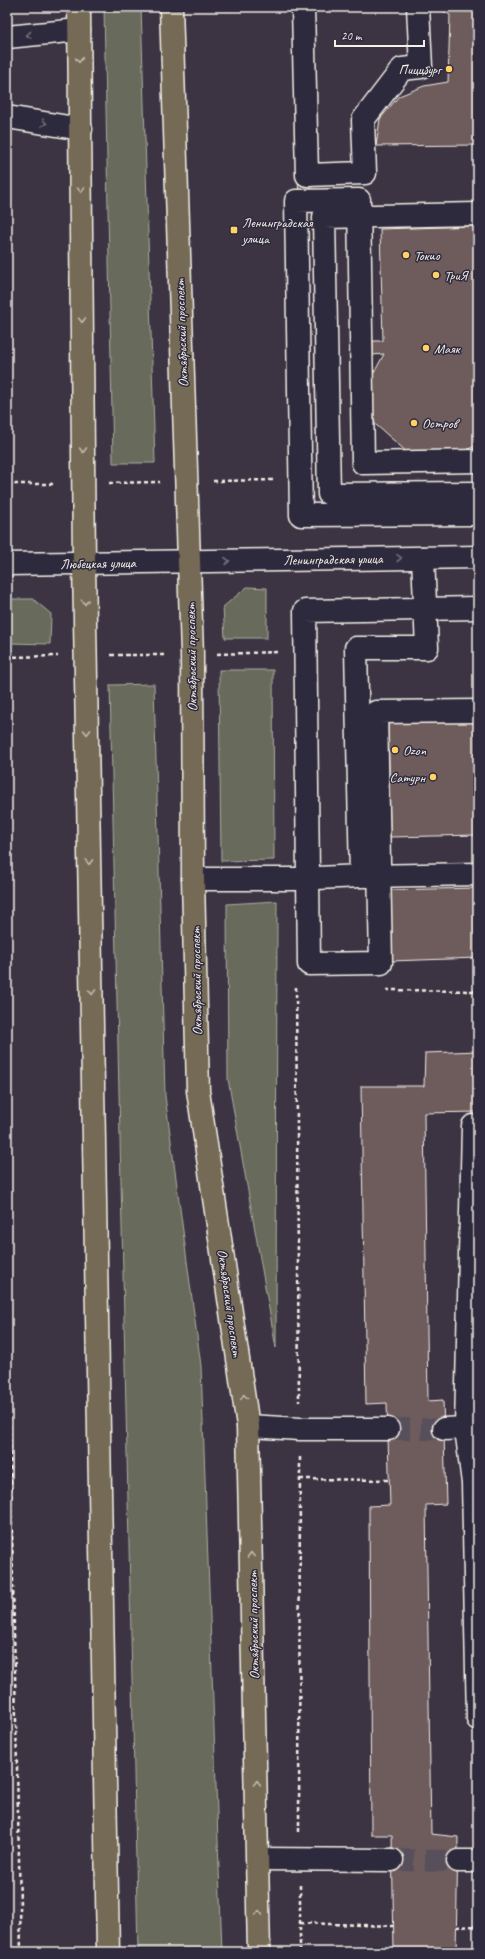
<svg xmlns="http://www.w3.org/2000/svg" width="485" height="1959" viewBox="0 0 485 1959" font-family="Caveat,sans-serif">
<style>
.green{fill:#686a5c;stroke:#aeaea2}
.building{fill:#6e5b5c;stroke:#f4f1e8}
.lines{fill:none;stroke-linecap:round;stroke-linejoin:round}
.minor-tunnel{stroke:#58505c;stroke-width:22;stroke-dasharray:22 11;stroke-linecap:butt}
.minor-casing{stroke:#f4f1e8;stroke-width:25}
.major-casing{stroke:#f4f1e8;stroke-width:25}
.path{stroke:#f4f1e8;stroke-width:2.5;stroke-dasharray:4 3;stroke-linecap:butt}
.minor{stroke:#2f2a3d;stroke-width:22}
.major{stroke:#746b55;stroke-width:22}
.oneway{stroke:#747079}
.oneway2{stroke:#c1bbad}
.poi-dot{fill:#ffd166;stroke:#2f2a3d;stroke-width:1.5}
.labels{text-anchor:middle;stroke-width:3;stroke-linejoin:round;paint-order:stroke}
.poi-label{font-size:14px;fill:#f4f1e8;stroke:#2f2a3d;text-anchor:start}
.street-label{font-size:14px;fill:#f4f1e8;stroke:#2f2a3d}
</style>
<rect width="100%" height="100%" fill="#3c3443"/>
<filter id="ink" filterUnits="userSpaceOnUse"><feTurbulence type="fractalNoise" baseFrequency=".025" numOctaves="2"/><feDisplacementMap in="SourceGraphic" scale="8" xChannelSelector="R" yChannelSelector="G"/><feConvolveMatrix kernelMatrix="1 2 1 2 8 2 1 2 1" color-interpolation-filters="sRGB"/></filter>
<g filter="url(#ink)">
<!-- green -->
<g class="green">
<path d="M104 7H141L155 463H113Z"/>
<path d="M247 587 267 588V638H225L223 607Z"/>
<path d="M10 599H33L51 614 50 644 9 643Z"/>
<path d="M219 670H273L274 860 221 861Z"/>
<path d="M154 684 165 1096 201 1366 222 1952H138L110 685Z"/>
<path d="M277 901 276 1348 228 1079 227 904Z"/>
</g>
<!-- building -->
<g class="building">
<path d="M436 7H478V145L376 146 380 119 399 96 424 86 448 82 450 15Z"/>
<path d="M298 182H311V193H299Z"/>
<path d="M478 226V453H475V446L444 460 408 453 375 424 368 384 384 354 373 355V341H383L380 229Z"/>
<path d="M478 716V835L390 837 388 719Z"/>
<path d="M478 888V958L390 961 388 890Z"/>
<path d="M478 1051V1112L424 1113 428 1401 443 1400 446 1504 426 1505 431 1834 458 1837 456 1952H394L392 1835H371L369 1506 390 1505 387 1403 366 1404 361 1086H424L425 1053Z"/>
</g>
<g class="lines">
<!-- minor-tunnel -->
<g class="minor-tunnel">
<path d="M388 1429H444"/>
<path d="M392 1860 458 1861"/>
</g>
<defs>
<g id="minor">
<path d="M303 7 307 175 365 173 363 120 402 69 421 67 418 7"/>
<path d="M7 37 79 30"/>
<path d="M7 117 81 129"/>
<path d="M478 214 324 217 329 494 478 493"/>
<path d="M478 461 363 463 359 200 296 201 301 515 478 514"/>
<path d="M7 564 478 557"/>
<path d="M478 608 305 611 309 964 381 963 376 712 478 711"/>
<path d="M365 876 478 874"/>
<path d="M193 879H295L361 876 356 648H427L423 558"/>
<path d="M478 1126H473L466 1428 473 1483 478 1719"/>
<path d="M248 1426 300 1429H388"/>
<path d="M444 1429 466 1428"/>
<path d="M258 1859 392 1860"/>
<path d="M458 1861H478"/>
</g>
<g id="major">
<path d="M79 7 84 563 108 1952"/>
<path d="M171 7 192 654 193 879 198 1091 248 1426 259 1952"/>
</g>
</defs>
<!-- minor casing -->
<use href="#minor" class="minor-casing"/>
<!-- major casing -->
<use href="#major" class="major-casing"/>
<!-- path -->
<g class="path">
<path d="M213 481 274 480"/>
<path d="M109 483 160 482"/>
<path d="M7 484H56"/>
<path d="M217 654 278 652"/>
<path d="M111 655H166"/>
<path d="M7 657 58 656"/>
<path d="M296 987 299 1402"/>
<path d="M386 990 478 991"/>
<path d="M7 1305 21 1952"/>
<path d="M300 1479 389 1480"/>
<path d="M299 1832 300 1455"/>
<path d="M300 1885V1952"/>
<path d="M300 1923 393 1926"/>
<path d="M456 1927 478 1926"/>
</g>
<!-- minor -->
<use href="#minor" class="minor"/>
<!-- major -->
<use href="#major" class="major"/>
</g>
<!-- one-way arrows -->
<defs><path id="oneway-chevron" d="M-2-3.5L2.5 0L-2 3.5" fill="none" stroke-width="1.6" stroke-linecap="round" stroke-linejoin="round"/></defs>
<g class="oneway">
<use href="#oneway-chevron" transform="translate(29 35) rotate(174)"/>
<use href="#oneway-chevron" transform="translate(44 123) rotate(10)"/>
<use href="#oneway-chevron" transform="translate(399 558) rotate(-1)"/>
<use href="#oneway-chevron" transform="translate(227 561) rotate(-1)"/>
</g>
<g class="oneway2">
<use href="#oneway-chevron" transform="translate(79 60) rotate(89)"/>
<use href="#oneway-chevron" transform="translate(81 190) rotate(89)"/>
<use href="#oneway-chevron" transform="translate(82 320) rotate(89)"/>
<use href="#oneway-chevron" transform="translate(83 450) rotate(89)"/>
<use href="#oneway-chevron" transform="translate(85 602) rotate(89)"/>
<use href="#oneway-chevron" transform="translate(87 732) rotate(89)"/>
<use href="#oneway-chevron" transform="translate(89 862) rotate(89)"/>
<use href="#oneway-chevron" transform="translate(92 992) rotate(89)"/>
<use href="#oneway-chevron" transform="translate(244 1397) rotate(-98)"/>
<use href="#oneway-chevron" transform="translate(251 1555) rotate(-91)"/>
<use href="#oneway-chevron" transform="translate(257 1783) rotate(-91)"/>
<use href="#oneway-chevron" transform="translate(259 1913) rotate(-90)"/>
</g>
</g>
<!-- markers -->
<g class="poi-dot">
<circle cx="449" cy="69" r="4"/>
<rect x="230" y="226" width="8" height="8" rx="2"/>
<circle cx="406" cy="255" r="4"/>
<circle cx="436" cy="275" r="4"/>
<circle cx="426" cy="348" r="4"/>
<circle cx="414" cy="423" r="4"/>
<circle cx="395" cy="750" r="4"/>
<circle cx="433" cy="777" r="4"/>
</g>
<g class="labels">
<!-- poi labels -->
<g class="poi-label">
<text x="441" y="74" text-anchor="end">Пиццбург</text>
<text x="242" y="227">Ленинградская<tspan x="242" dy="16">улица</tspan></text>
<text x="414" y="260">Токио</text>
<text x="444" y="280">ТриЯ</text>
<text x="434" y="353">Маяк</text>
<text x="422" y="428">Остров</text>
<text x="403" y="755">Ozon</text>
<text x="425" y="782" text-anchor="end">Сатурн</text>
</g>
<!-- street labels -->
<g class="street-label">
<text transform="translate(181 333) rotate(-92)" y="5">Октябрьский проспект</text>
<text transform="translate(333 559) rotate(-1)" y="5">Ленинградская улица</text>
<text transform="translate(98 563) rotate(-1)" y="5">Любецкая улица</text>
<text transform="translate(191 657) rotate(-91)" y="5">Октябрьский проспект</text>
<text transform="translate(196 981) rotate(-91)" y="5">Октябрьский проспект</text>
<text transform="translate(230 1303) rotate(82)" y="5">Октябрьский проспект</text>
<text transform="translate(253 1625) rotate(-91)" y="5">Октябрьский проспект</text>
</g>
</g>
<!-- margin -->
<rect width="485" height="1959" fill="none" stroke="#2f2a3d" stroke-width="24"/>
<rect x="12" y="12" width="461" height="1935" fill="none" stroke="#f4f1e8" stroke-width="1.5" filter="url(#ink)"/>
<!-- scale -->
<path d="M335 40v6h89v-6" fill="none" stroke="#f4f1e8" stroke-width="2"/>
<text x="341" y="40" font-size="12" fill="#f4f1e8" stroke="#2f2a3d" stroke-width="3" paint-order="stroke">20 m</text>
</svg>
